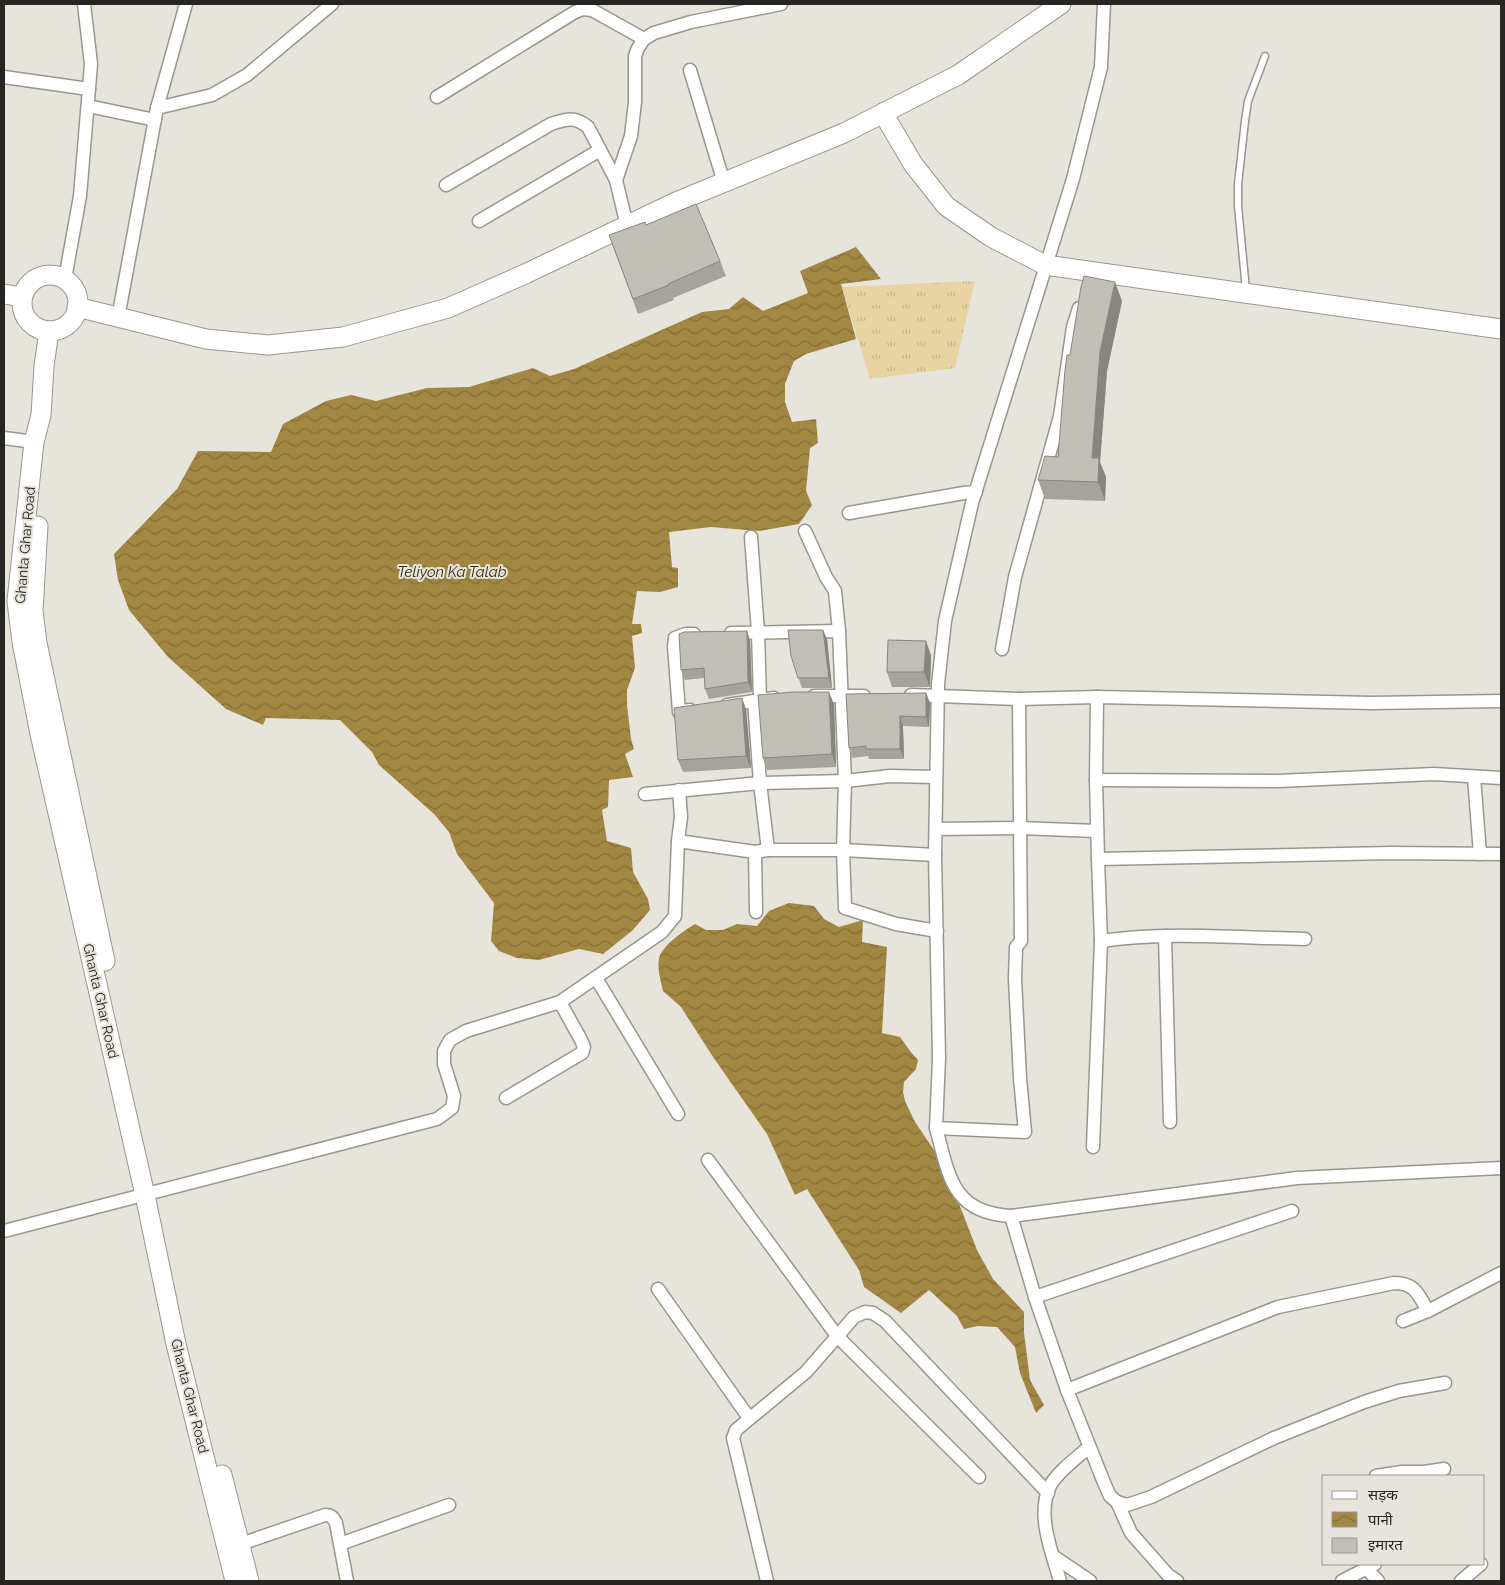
<svg xmlns="http://www.w3.org/2000/svg" width="1505" height="1585" viewBox="0 0 1505 1585" font-family="Raleway,'Noto Sans Devanagari',sans-serif">
<style>
.grass{fill:url(#grass-tufts)}
.water{fill:url(#water-waves)}
.lines{fill:none;stroke-linecap:round;stroke-linejoin:round}
.lane-casing{stroke:#99968f;stroke-width:9}
.street-casing{stroke:#99968f;stroke-width:15}
.secondary-casing{stroke:#99968f;stroke-width:21}
.lane{stroke:#fff;stroke-width:6}
.street{stroke:#fff;stroke-width:12}
.secondary{stroke:#fff;stroke-width:19}
.wall{fill:#a6a39d}
.shaded-wall{fill:#87857f}
.building{fill:#c1beb6;stroke:#87857f}
.labels{text-anchor:middle;stroke-width:4;stroke-linejoin:round;paint-order:stroke}
.street-label{font-size:14px;fill:#262522;stroke:#e7e4db}
.water-label{font-size:15px;font-style:italic;fill:#35290a;stroke:#e7e4db}
</style>
<defs>
<pattern id="grass-tufts" width="24" height="20" patternUnits="userSpaceOnUse" patternTransform="scale(1.25)"><rect width="24" height="20" fill="#e8d3a2"/><path d="M3 7l-1-3M5 7V3M7 7l1-3M15 17l-1-3M17 17v-4M19 17l1-3" fill="none" stroke="#c7b58b"/></pattern>
<pattern id="water-waves" width="16" height="10" patternUnits="userSpaceOnUse" patternTransform="scale(1.25)"><rect width="16" height="10" fill="#a28743"/><path d="M0 5q4-4 8 0t8 0" fill="none" stroke="#846e38"/></pattern>
</defs>
<rect width="100%" height="100%" fill="#e7e4db"/>
<!-- grass -->
<path class="grass" d="M975 281 955 368 870 379 842 287Z"/>
<!-- water -->
<g class="water">
<path d="M856 247 881 279 841 284 856 339 806 354 794 361 785 384V402L792 422 816 419 818 443 810 448 806 491 812 505 799 524 759 531 711 527 669 532 672 567 678 568V587L660 592 637 591 632 624H641L642 633 632 636 635 668 627 690V705L631 739 634 749 625 754 633 777 609 780 608 807 602 810 607 841 631 848 633 872 648 899 650 910 633 930 603 954 579 949 539 960 517 958 499 951 491 941 494 903 457 854 449 832 434 814 379 765 372 752 340 720 266 718 263 725 226 709 168 657 129 610 118 580 114 554 177 489 198 451 271 452 283 424 326 401 351 395 376 401 427 388 469 387 533 368 550 376 574 369 702 312 729 309 743 297 763 311 808 293 800 271Z"/>
<path d="M789 903 814 906 824 919 839 927 863 920 862 942 887 947 882 1033 900 1037 910 1051 918 1060 916 1069 904 1082 903 1092 905 1101 915 1122 936 1153 942 1170 954 1191 977 1250 993 1279 1024 1312V1333L1030 1380 1044 1405 1036 1413 1020 1373 1015 1347 997 1327 978 1326 964 1329 957 1316 929 1290 901 1313 864 1287 859 1270 807 1189 795 1195 767 1134 713 1057 681 1007 663 991C661 981 657 969 659 959 661 946 685 930 695 924L706 930H723L737 924 757 926 769 911Z"/>
</g>
<g class="lines">
<defs>
<path id="lane" d="M1246 290 1238 206V184L1245 121 1248 101 1265 56"/>
<g id="street">
<path d="M690 70 724 183"/>
<path d="M4 77 89 89"/>
<path d="M437 97 575 12 583 9 592 10 644 39"/>
<path d="M88 106 155 120"/>
<path d="M157 108 186 4"/>
<path d="M446 185 551 124C566 119 575 116 588 127L616 180"/>
<path d="M479 221 600 150"/>
<path d="M627 226 616 180 631 136 635 102V56L638 48 644 39 654 33 691 22 781 4"/>
<path d="M65 279 80 196 91 64 84 4"/>
<path d="M118 318 157 108 212 95 247 75 332 4"/>
<path d="M4 438 34 442"/>
<path d="M849 513 964 493 976 492"/>
<path d="M805 531 826 577 835 591 839 631"/>
<path d="M751 537 758 632 760 699"/>
<path d="M731 633 839 631 845 781 843 850 845 908 896 924 937 931"/>
<path d="M1002 649 1015 577 1060 416 1073 327 1079 308"/>
<path d="M911 695 1019 699 1097 697 1372 703 1501 701"/>
<path d="M814 696H864"/>
<path d="M1097 697 1096 780 1098 859 1391 853 1501 854"/>
<path d="M754 701 760 783 768 850"/>
<path d="M727 705 774 698"/>
<path d="M690 710 679 712 674 646 675 638 686 634H694"/>
<path d="M1474 777 1480 854"/>
<path d="M1096 780 1278 781 1434 774 1501 778"/>
<path d="M645 794 760 783 845 781 890 776 936 777"/>
<path d="M936 829 1019 828 1097 831"/>
<path d="M678 841 681 817 679 790"/>
<path d="M755 852 756 912"/>
<path d="M935 855 938 684 945 621 972 503 1073 179 1101 67 1104 4"/>
<path d="M1098 859 1101 941C1168 931 1238 938 1305 939"/>
<path d="M1165 936 1170 1122"/>
<path d="M596 978 678 1114"/>
<path d="M506 1098 582 1053 584 1047 581 1040 560 1002"/>
<path d="M936 1128C949 1176 952 1213 1011 1216L1297 1178 1501 1168"/>
<path d="M1093 1147 1101 941"/>
<path d="M708 1160 837 1336 979 1477"/>
<path d="M1011 1216 1035 1297 1067 1390 1105 1485 1110 1496 1117 1502 1127 1505 1151 1497 1274 1438 1364 1402 1399 1391 1445 1383"/>
<path d="M4 1231 437 1119 452 1108 454 1096 444 1064V1051L450 1040 466 1031 560 1002 662 932 675 916 678 841 755 852 768 850H843L935 855 939 1058 936 1128 1025 1132 1020 1078 1015 979 1016 947 1021 941 1019 699"/>
<path d="M658 1289 749 1418"/>
<path d="M1035 1297 1292 1211"/>
<path d="M1403 1321 1428 1311 1501 1273"/>
<path d="M1067 1390 1278 1307 1394 1283C1415 1283 1418 1294 1428 1311"/>
<path d="M1376 1476 1402 1472H1424L1444 1469"/>
<path d="M1117 1502 1131 1533 1168 1575 1177 1581"/>
<path d="M340 1544 449 1505"/>
<path d="M232 1547 325 1515C331 1515 333 1517 336 1523L347 1581"/>
<path d="M1053 1556 1090 1581"/>
<path d="M1366 1568 1378 1581"/>
<path d="M767 1581 733 1438 736 1430 806 1372 854 1317 865 1312 873 1313 885 1321 1048 1493"/>
<path d="M1060 1581C1052 1552 1036 1515 1050 1486 1057 1472 1078 1457 1089 1447"/>
<path d="M1342 1581 1375 1564"/>
<path d="M1461 1581 1481 1564"/>
</g>
<g id="secondary">
<path d="M883 113 913 164 946 206 991 237 1045 265 1501 329"/>
<circle cx="50" cy="303" r="28"/>
<path d="M4 294 22 297"/>
<path d="M77 307 206 339 268 345 343 337 448 308 525 274 676 202 844 133 958 75 1061 4"/>
<path d="M49 331 44 366 41 415 34 442 17 601 22 642 40 734 145 1195 176 1344 235 1581"/>
<path d="M38 526 33 611 37 643 105 961"/>
<path d="M222 1475 249 1581"/>
</g>
</defs>
<!-- lane casing -->
<use href="#lane" class="lane-casing"/>
<!-- street casing -->
<use href="#street" class="street-casing"/>
<!-- secondary casing -->
<use href="#secondary" class="secondary-casing"/>
<!-- lane -->
<use href="#lane" class="lane"/>
<!-- street -->
<use href="#street" class="street"/>
<!-- secondary -->
<use href="#secondary" class="secondary"/>
</g>
<!-- wall -->
<g class="wall">
<path d="M646 225 720 261 726 276 673 298 674 300 638 314 609 235Z"/>
<path d="M1122 301 1107 371 1100 462 1106 477 1105 501 1045 499 1038 480 1058 457 1070 355Z"/>
<path d="M747 631 750 641 752 692 709 699 705 689 704 678 685 680 681 670Z"/>
<path d="M827 639 832 688H802L791 656Z"/>
<path d="M926 641 931 656 930 687H892L887 672Z"/>
<path d="M926 693 930 703 929 727 903 726 904 759H869L868 756 852 758 849 748Z"/>
<path d="M834 704 836 767 767 770 763 758Z"/>
<path d="M746 709 751 768 683 772 678 760Z"/>
</g>
<!-- shaded-wall -->
<g class="shaded-wall">
<path d="M1115 282 1122 301 1107 371 1100 462 1106 477 1105 501 1098 482 1092 458 1100 352Z"/>
<path d="M823 630 827 639 832 688 829 678Z"/>
<path d="M747 631 750 641 752 692 748 682Z"/>
<path d="M926 641 931 656 930 687 924 672Z"/>
<path d="M829 692 834 704 836 767 832 754Z"/>
<path d="M926 693 930 703 929 727 926 717Z"/>
<path d="M742 698 746 709 751 768 746 756Z"/>
<path d="M900 716 903 726 904 759 900 749Z"/>
</g>
<!-- building -->
<g class="building">
<path d="M696 204 720 261 668 284 669 285 633 299 609 235 645 222 646 225Z"/>
<path d="M1084 276 1115 282 1100 352 1092 458H1099L1098 482 1038 480 1045 456 1058 457 1065 370 1067 355H1070L1081 287Z"/>
<path d="M788 630H823L829 678H798L791 656Z"/>
<path d="M747 631 748 682 705 689 704 668 681 670 679 634 684 632Z"/>
<path d="M888 640 926 641 924 672H887Z"/>
<path d="M794 692H829L832 754 763 758 758 695Z"/>
<path d="M926 693V717L900 716V749H866V746L849 748 846 694Z"/>
<path d="M742 698 746 756 678 760 674 708Z"/>
</g>
<g class="labels">
<!-- street labels -->
<g class="street-label">
<text transform="translate(25 545) rotate(-85)" y="5">Ghanta Ghar Road</text>
<text transform="translate(101 1001) rotate(77)" y="5">Ghanta Ghar Road</text>
<text transform="translate(190 1396) rotate(76)" y="5">Ghanta Ghar Road</text>
</g>
<!-- water labels -->
<g class="water-label">
<text x="452" y="577">Teliyon Ka Talab</text>
</g>
</g>
<!-- border -->
<rect width="1505" height="1585" fill="none" stroke="#262522" stroke-width="10"/>
<!-- legend -->
<rect x="1322" y="1475" width="162" height="90" fill="#e7e4db" stroke="#9a9891"/>
<rect x="1332" y="1491" width="25" height="8" fill="#ffffff" stroke="#9a9891"/>
<text x="1368" y="1500" font-size="15" fill="#262522">सड़क</text>
<rect x="1332" y="1512" width="25" height="15" fill="url(#water-waves)" stroke="#9a9891"/>
<text x="1368" y="1525" font-size="15" fill="#262522">पानी</text>
<rect x="1332" y="1538" width="25" height="15" fill="#c1beb6" stroke="#9a9891"/>
<text x="1368" y="1550" font-size="15" fill="#262522">इमारत</text>
</svg>
